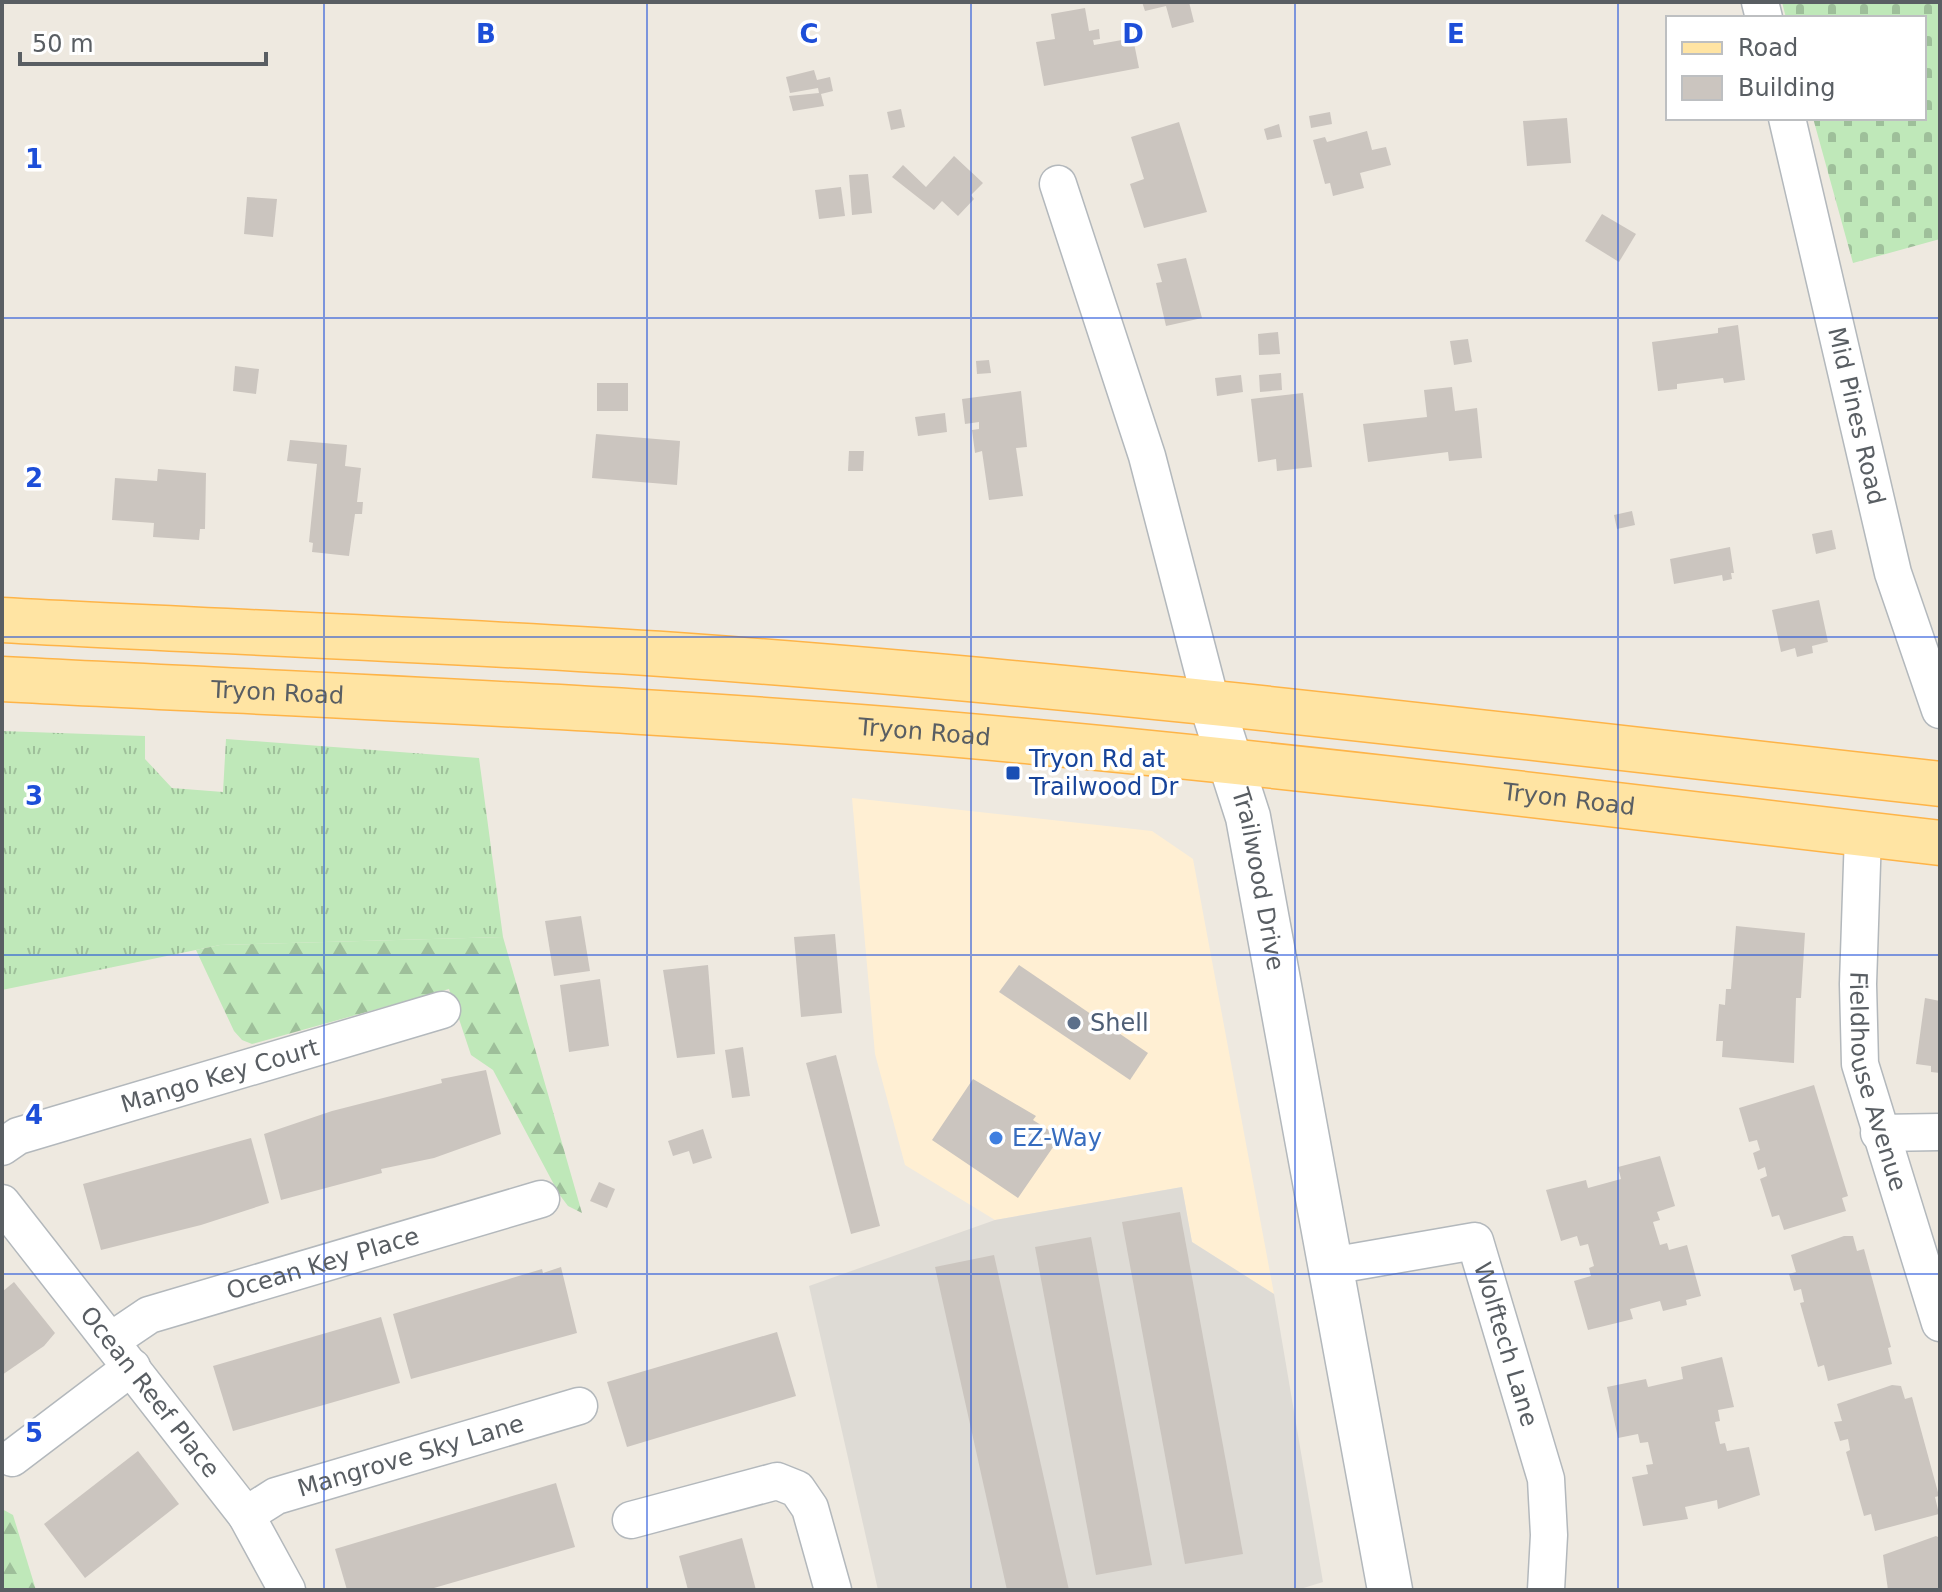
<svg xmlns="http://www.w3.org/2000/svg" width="1942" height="1592" viewBox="0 0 1942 1592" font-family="'DejaVu Sans',sans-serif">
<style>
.commercial{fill:#ffefd3}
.industrial{fill:#dedbd5}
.grass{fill:url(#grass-tufts)}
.forest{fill:url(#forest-firs)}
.cemetery{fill:url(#cemetery-stones)}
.building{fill:#cbc5bf}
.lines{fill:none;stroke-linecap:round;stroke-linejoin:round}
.minor-casing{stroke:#b3b8bc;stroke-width:39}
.tertiary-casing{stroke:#b3b8bc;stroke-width:47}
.primary-casing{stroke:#feb448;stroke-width:47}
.minor{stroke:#fff;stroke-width:36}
.tertiary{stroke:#fff;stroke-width:44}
.primary{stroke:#ffe4a3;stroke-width:44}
.grid{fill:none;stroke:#1d4ed8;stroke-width:2;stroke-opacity:0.55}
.transit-dot{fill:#1a4fb4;stroke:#fff;stroke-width:3}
.service-dot{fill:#5c6f8a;stroke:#fff;stroke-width:3}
.shop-dot{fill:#3f7fe0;stroke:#fff;stroke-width:3}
.labels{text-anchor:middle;stroke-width:7;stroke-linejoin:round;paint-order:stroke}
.street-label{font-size:24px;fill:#595e63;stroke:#fff}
.transit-label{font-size:24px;fill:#164399;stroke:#fff;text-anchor:start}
.service-label{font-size:24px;fill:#4e5e75;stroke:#fff;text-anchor:start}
.shop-label{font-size:24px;fill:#366cbe;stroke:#fff;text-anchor:start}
.grid-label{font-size:26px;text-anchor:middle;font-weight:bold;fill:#1d4ed8;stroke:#fff;stroke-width:7;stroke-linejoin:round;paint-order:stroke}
</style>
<defs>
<pattern id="grass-tufts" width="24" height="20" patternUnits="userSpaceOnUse" patternTransform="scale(2)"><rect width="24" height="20" fill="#bfe8b9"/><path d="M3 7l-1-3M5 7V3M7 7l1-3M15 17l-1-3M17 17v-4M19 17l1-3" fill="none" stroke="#9ebf9a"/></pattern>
<pattern id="forest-firs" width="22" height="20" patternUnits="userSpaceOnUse" patternTransform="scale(2)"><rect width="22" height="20" fill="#bfe8b9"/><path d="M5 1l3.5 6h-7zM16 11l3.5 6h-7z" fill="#9ebf9a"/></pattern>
<pattern id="cemetery-stones" width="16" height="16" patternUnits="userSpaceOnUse" patternTransform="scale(2)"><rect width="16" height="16" fill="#bfe8b9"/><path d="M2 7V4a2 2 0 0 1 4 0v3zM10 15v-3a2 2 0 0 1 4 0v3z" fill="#9ebf9a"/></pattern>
</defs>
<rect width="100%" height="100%" fill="#eee9e0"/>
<!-- commercial -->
<path class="commercial" d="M852 798 1152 831 1193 859 1274 1294 1192 1242 1182 1187 995 1220 905 1165 875 1054Z"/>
<!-- industrial -->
<path class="industrial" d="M1182 1187 1192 1242 1274 1294 1323 1582 1297 1590H878L809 1286 995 1220Z"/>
<!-- grass -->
<path class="grass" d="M2 731 145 736V759L172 788 223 792 226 739 479 758 503 937 220 945 2 990Z"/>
<!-- forest -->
<g class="forest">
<path d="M503 937 582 1213 568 1206 559 1194 493 1070 471 1055 449 989 252 1044 242 1040 234 1031 196 950 220 945Z"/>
<path d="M2 1509 13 1515 36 1590H2Z"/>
</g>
<!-- cemetery -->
<path class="cemetery" d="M1782 2H1940V239L1853 263 1813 118H1924V18H1786Z"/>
<!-- building -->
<g class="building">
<path d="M1142 2H1189L1194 22 1172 28 1166 6 1145 11Z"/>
<path d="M1085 8 1089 31 1099 29 1100 39 1093 40 1094 45 1133 38 1139 68 1044 86 1036 42 1055 39 1051 14Z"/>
<path d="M814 70 817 80 830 77 833 91 821 94 824 106 793 111 789 96 819 93 818 88 790 93 786 77Z"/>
<path d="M901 109 905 127 891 130 887 112Z"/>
<path d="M1330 112 1332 124 1311 128 1309 116Z"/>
<path d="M1567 118 1571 163 1527 166 1523 121Z"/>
<path d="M1179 122 1207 212 1144 228 1130 184 1144 179 1131 137Z"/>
<path d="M1279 124 1282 137 1267 140 1264 129Z"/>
<path d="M1367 131 1372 150 1386 147 1391 165 1360 173 1364 188 1333 196 1330 183 1325 184 1313 140 1325 137 1327 142Z"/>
<path d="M954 156 983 183 971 195 974 199 958 216 942 201 934 210 892 177 903 165 926 187Z"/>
<path d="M868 174 872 213 852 215 849 175Z"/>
<path d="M841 187 845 216 819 219 815 190Z"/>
<path d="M247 197 277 199 273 237 244 234Z"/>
<path d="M1602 214 1636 234 1619 262 1585 241Z"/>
<path d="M1186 258 1202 318 1166 326 1156 283 1162 282 1157 264Z"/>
<path d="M1738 325 1745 380 1724 383 1723 378 1677 384V389L1658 391 1652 342 1718 333V328Z"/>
<path d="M1278 332 1280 354 1259 355 1258 334Z"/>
<path d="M1468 339 1472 362 1454 365 1450 341Z"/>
<path d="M989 360 991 373 977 374 976 361Z"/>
<path d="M235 366 259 369 256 394 233 391Z"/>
<path d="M1281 373 1282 390 1260 392 1259 375Z"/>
<path d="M1241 375 1243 392 1217 396 1215 378Z"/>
<rect x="597" y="383" width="31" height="28"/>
<path d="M1452 387 1455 411 1477 408 1482 458 1449 461 1448 452 1368 462 1363 424 1427 417 1424 390Z"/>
<path d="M1021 391 1027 447 1016 448 1023 496 989 500 982 451 975 453 972 430 979 429V422L965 424 962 399Z"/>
<path d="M1303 393 1312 467 1277 471 1276 459 1258 462 1251 399Z"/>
<path d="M945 413 947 432 918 436 915 417Z"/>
<path d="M596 434 680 441 677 485 592 478Z"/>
<path d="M290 440 347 445 345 466 361 468 357 502H363L362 514H355L349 556 312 552 313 543 309 542 317 464 287 461Z"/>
<path d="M849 451H864L863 471H848Z"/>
<path d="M158 469 206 473 205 529H200L199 540 153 537 154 523 112 520 115 478 157 481Z"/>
<path d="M1632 511 1635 525 1617 529 1614 515Z"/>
<path d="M1832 530 1836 549 1816 554 1812 534Z"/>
<path d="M1730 547 1734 573H1731L1732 579 1723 581 1722 575 1674 584 1670 559Z"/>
<path d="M1819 600 1828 642 1812 646 1813 653 1797 657 1795 648 1781 652 1772 610Z"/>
<path d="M581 916 590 971 554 976 545 921Z"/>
<path d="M1736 926 1805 933 1801 998H1796L1794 1063 1722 1057 1723 1041H1716L1719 1004 1725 1005 1726 989H1731Z"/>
<path d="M835 934 842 1013 801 1017 794 937Z"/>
<path d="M708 965 715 1054 677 1058 663 970Z"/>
<path d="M1019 965 1148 1053 1130 1080 999 992Z"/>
<path d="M600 979 609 1046 569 1052 560 985Z"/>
<path d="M1925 998 1940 1001V1073L1931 1072V1066L1916 1064Z"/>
<path d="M743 1047 750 1096 732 1098 725 1050Z"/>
<path d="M836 1055 880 1226 851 1234 806 1063Z"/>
<path d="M486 1070 501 1134 434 1158 381 1169 382 1173 281 1200 264 1134 332 1111 442 1083 441 1079Z"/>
<path d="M973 1079 1036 1116 1033 1120 1060 1137 1018 1198 932 1140Z"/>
<path d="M1814 1085 1848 1196 1842 1198 1846 1211 1784 1230 1779 1215 1772 1217 1760 1179 1767 1176 1765 1167 1758 1170 1753 1153 1760 1150 1757 1140 1749 1142 1739 1108Z"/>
<path d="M703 1129 712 1158 693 1164 689 1151 673 1156 668 1141Z"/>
<path d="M251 1138 269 1203 201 1225 101 1250 83 1184Z"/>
<path d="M1660 1156 1675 1206 1657 1212 1660 1220 1653 1222 1660 1245 1667 1243 1669 1250 1687 1245 1701 1296 1686 1300 1687 1305 1663 1311 1660 1301 1630 1309 1633 1319 1588 1330 1574 1281 1591 1276 1589 1268 1594 1266 1588 1244 1580 1246 1577 1236 1561 1241 1546 1190 1586 1180 1588 1188 1621 1179 1618 1167Z"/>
<path d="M599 1182 615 1189 607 1208 590 1201Z"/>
<path d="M1180 1212 1243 1554 1185 1564 1122 1222Z"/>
<path d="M1844 1236H1853L1857 1251 1864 1249 1891 1347 1888 1348 1892 1364 1828 1381 1824 1365 1818 1367 1800 1303 1804 1302 1801 1289 1794 1291 1789 1274 1796 1272 1791 1255Z"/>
<path d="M1091 1237 1152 1565 1096 1575 1035 1247Z"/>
<path d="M994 1255 1069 1590H1007L935 1267Z"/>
<path d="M561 1267 577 1333 411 1379 393 1314 542 1269 543 1273Z"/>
<path d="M14 1282 55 1333 44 1346 2 1375V1292Z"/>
<path d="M381 1317 400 1383 233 1431 213 1366Z"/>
<path d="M777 1332 796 1396 627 1447 607 1382Z"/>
<path d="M1722 1357 1734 1407 1718 1410 1720 1421 1715 1422 1720 1444 1725 1443 1727 1451 1749 1447 1760 1495 1718 1509 1717 1500 1685 1507 1688 1519 1643 1526 1632 1477 1648 1474 1646 1465 1653 1464 1648 1442 1640 1443 1638 1434 1618 1438 1607 1387 1646 1379 1648 1387 1683 1379 1681 1367Z"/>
<path d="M1892 1385 1901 1386 1905 1399 1912 1397 1939 1496 1935 1497 1939 1514 1875 1531 1871 1514 1864 1516 1846 1452 1850 1450 1848 1439 1840 1441 1834 1422 1842 1421 1837 1404Z"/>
<path d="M138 1451 179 1504 85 1578 44 1524Z"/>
<path d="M556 1483 575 1547 427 1590H347L335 1549Z"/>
<path d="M1936 1536 1940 1538V1590H1888L1883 1555Z"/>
<path d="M742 1538 756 1590H688L679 1556Z"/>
</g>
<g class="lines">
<defs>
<g id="minor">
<path d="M1760 2 1764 18"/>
<path id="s1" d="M1787 118 1893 573 1940 710"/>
<path d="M1058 184 1147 456 1211 702"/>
<path id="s2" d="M1863 834 1858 984 1860 1064 1940 1323"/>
<path d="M1879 1133 1940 1132"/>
<path id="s3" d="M2 1147 18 1136 442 1010"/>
<path id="s4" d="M2 1203 246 1515 287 1590"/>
<path id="s5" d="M1331 1266 1475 1241 1546 1479 1549 1535 1546 1590"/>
<path id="s6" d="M112 1340 149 1315 541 1199"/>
<path d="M12 1458 132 1367"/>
<path id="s7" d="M246 1515 276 1496 579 1406"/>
<path d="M631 1520 777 1481 797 1489 810 1508 833 1590"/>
</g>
<g id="tertiary">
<path id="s8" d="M1211 702 1248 817 1390 1590"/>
</g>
<g id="primary">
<path d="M2 620C227 632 451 640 676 655 1099 685 1519 737 1940 784"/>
<path id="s9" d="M2 679C347 697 692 709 1036 742 1338 770 1639 808 1940 843"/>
</g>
</defs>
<!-- minor casing -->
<use href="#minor" class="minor-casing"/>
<!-- tertiary casing -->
<use href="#tertiary" class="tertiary-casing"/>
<!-- primary casing -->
<use href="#primary" class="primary-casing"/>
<!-- minor -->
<use href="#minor" class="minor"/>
<!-- tertiary -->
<use href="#tertiary" class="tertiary"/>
<!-- primary -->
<use href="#primary" class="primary"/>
</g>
<!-- grid -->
<path class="grid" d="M324 2V1590M647 2V1590M971 2V1590M1295 2V1590M1618 2V1590M2 318H1940M2 637H1940M2 955H1940M2 1274H1940"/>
<!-- markers -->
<rect class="transit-dot" x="1005" y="765" width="16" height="16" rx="4"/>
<circle class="service-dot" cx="1074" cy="1023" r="8"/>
<circle class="shop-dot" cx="996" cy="1138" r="8"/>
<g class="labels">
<!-- street labels -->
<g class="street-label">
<text dy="8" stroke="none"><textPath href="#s1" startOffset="306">Mid Pines Road</textPath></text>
<text dy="8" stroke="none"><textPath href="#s9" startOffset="276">Tryon Road</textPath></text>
<text dy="8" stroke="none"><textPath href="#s9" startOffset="924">Tryon Road</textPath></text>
<text dy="8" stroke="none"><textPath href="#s9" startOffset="1572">Tryon Road</textPath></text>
<text dy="8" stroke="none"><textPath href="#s8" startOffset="184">Trailwood Drive</textPath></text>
<text dy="8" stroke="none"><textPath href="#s3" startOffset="230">Mango Key Court</textPath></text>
<text dy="8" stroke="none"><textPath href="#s2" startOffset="250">Fieldhouse Avenue</textPath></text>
<text dy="8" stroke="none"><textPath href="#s6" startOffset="226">Ocean Key Place</textPath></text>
<text dy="8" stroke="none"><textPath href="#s5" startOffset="254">Wolftech Lane</textPath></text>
<text dy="8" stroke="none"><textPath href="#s4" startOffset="240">Ocean Reef Place</textPath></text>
<text dy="8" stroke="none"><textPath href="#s7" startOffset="176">Mangrove Sky Lane</textPath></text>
</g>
<!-- transit labels -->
<g class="transit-label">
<text x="1029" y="767">Tryon Rd at<tspan x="1029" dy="28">Trailwood Dr</tspan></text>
</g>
<!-- service labels -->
<g class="service-label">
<text x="1090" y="1031">Shell</text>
</g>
<!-- shop labels -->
<g class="shop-label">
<text x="1012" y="1146">EZ-Way</text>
</g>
</g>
<g class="grid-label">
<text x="486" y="43">B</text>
<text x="809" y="43">C</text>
<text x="1133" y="43">D</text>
<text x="1456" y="43">E</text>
<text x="34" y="168">1</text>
<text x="34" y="487">2</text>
<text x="34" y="805">3</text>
<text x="34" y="1124">4</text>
<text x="34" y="1442">5</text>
</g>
<!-- border -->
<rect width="1942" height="1592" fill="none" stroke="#595e63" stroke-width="8"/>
<!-- legend -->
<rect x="1666" y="16" width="260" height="104" fill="#ffffff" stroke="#bdbfc1" stroke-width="2"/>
<rect x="1682" y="42" width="40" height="12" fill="#ffe4a3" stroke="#bdbfc1" stroke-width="2"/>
<text x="1738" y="56" font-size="24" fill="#595e63">Road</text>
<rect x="1682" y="76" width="40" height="24" fill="#cbc5bf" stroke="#bdbfc1" stroke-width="2"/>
<text x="1738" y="96" font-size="24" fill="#595e63">Building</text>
<!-- scale -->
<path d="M20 52v12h246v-12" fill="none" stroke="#595e63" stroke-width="4"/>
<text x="32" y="52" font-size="24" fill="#595e63" stroke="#ffffff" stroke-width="6" paint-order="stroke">50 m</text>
</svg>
